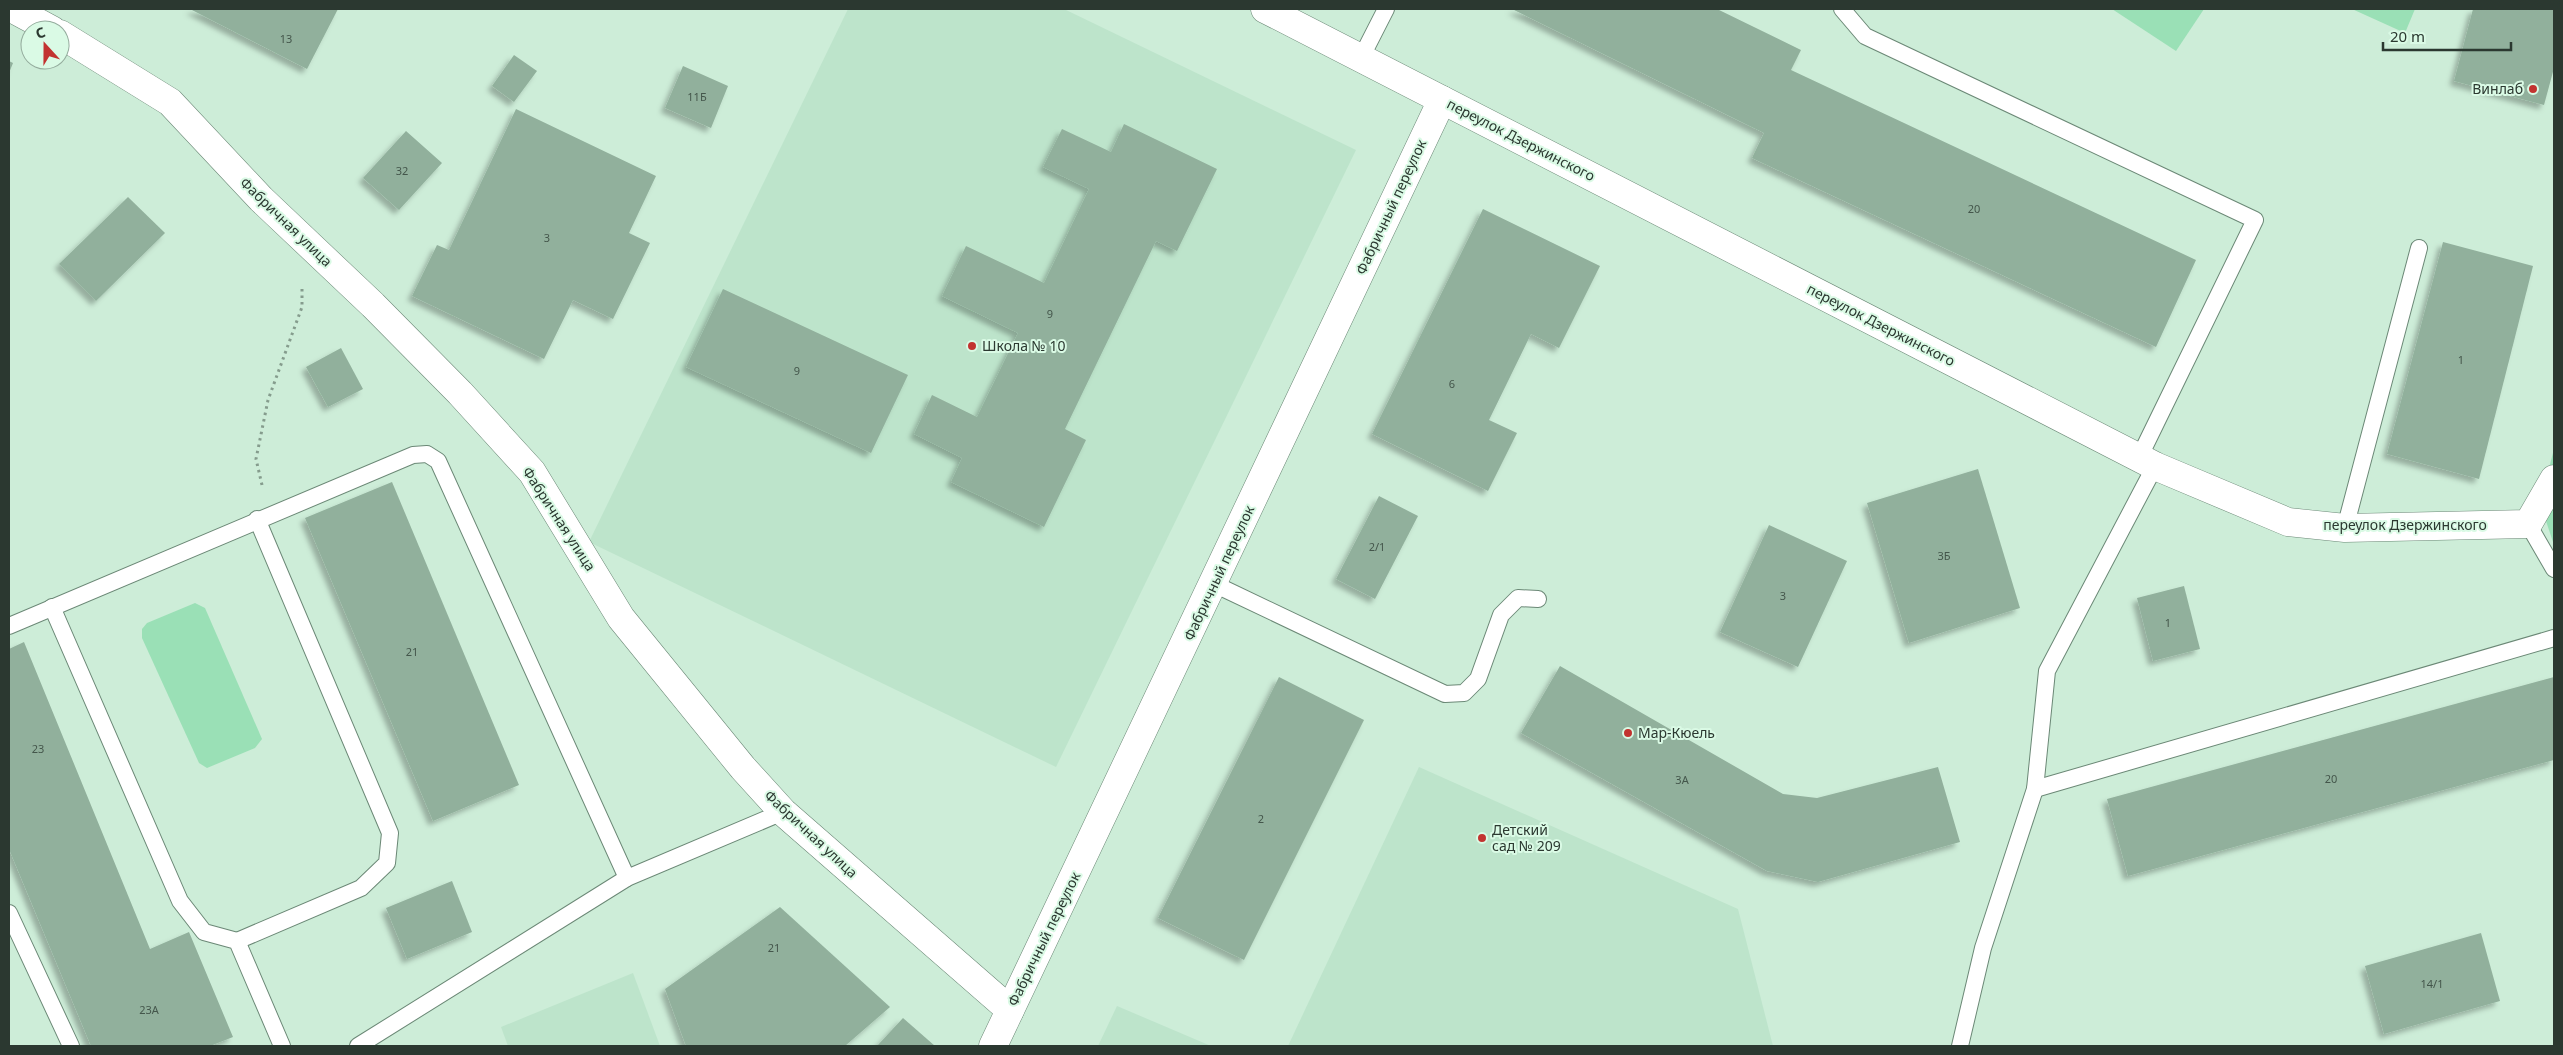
<svg xmlns="http://www.w3.org/2000/svg" width="2563" height="1055" viewBox="0 0 2563 1055" font-family="'Noto Sans',sans-serif">
<style>
.built{fill:#bde4cb}
.green{fill:#9ae0b6}
.building{fill:#91b09c;filter:url(#shadow)}
.lines{fill:none;stroke-linecap:round;stroke-linejoin:round}
.service-casing{stroke:#6b8876;stroke-width:18}
.minor-casing{stroke:#6b8876;stroke-width:29}
.path{stroke:#859c8d;stroke-width:3;stroke-dasharray:2.5 4;stroke-linecap:butt}
.service{stroke:#fff;stroke-width:16}
.minor{stroke:#fff;stroke-width:28}
.poi-dot{fill:#c23330;stroke:#dafae5;stroke-width:2}
.labels{text-anchor:middle;stroke-width:4;stroke-linejoin:round;paint-order:stroke}
.number-label{font-size:11px;fill:#44564b}
.poi-label{font-size:14px;fill:#2b3830;stroke:#dafae5;text-anchor:start}
.street-label{font-size:14px;fill:#2b3830;stroke:#dafae5}
</style>
<defs>
<filter id="shadow"><feDropShadow dx="-4.5" dy="4.5" stdDeviation="2.5" flood-color="#0004"/></filter>
</defs>
<rect width="100%" height="100%" fill="#cdedd8"/>
<!-- built -->
<g class="built">
<path d="M848 9H1064L1356 150 1056 767 589 542Z"/>
<path d="M1419 767 1738 909 1773 1046H1288Z"/>
<path d="M633 973 660 1046H508L501 1027Z"/>
<path d="M1117 1006 1211 1046H1098Z"/>
</g>
<!-- green -->
<g class="green">
<path d="M2112 9H2204L2176 51Z"/>
<path d="M2352 9H2415L2405 33Z"/>
<path d="M2554 449V545L2540 503Z"/>
<path d="M195 603 205 608 262 739 255 748 207 768 199 763 142 638V629L147 623Z"/>
</g>
<!-- building -->
<g class="building">
<path d="M190 9H338L307 69Z"/>
<path d="M1512 9H1717L1801 50 1791 70 2196 260 2156 347 1752 158 1764 133Z"/>
<path d="M2473 9H2554V68L2544 105 2454 81Z"/>
<path d="M514 55 537 71 514 102 492 86Z"/>
<path d="M9 61 13 63 9 73Z"/>
<path d="M683 66 728 86 711 128 665 108Z"/>
<path d="M516 109 656 176 629 233 650 243 613 319 573 300 544 359 412 296 437 245 449 250Z"/>
<path d="M1124 124 1217 169 1177 251 1156 241 1065 429 1086 440 1044 527 951 482 962 458 914 434 932 395 977 417 1018 333 942 296 966 246 1044 283 1089 189 1043 167 1062 129 1111 152Z"/>
<path d="M406 131 442 163 399 210 363 178Z"/>
<path d="M128 197 165 233 96 301 59 264Z"/>
<path d="M1483 209 1600 266 1559 348 1531 334 1489 420 1517 433 1488 491 1372 434Z"/>
<path d="M2443 242 2533 266 2479 479 2387 454Z"/>
<path d="M723 289 908 375 871 453 686 367Z"/>
<path d="M341 348 363 389 328 407 306 367Z"/>
<path d="M1978 469 2020 608 1909 643 1867 503Z"/>
<path d="M392 482 519 785 433 821 305 518Z"/>
<path d="M1379 496 1418 516 1375 599 1336 579Z"/>
<path d="M1769 525 1847 561 1798 667 1720 632Z"/>
<path d="M2184 586 2200 649 2153 661 2137 598Z"/>
<path d="M24 642 150 949 189 932 233 1037 210 1046H91L9 849V649Z"/>
<path d="M1560 666 1783 794 1817 798 1938 767 1960 842 1818 882 1767 871 1521 733Z"/>
<path d="M1279 677 1364 720 1244 960 1158 918Z"/>
<path d="M2554 677V760L2128 876 2107 799Z"/>
<path d="M452 881 472 932 407 959 386 908Z"/>
<path d="M780 907 890 1007 845 1046H686L665 989Z"/>
<path d="M2481 933 2500 1001 2384 1034 2365 966Z"/>
<path d="M903 1018 935 1046H877Z"/>
</g>
<g class="lines">
<defs>
<g id="service">
<path d="M1842 9 1865 36 2255 220 2139 458"/>
<path d="M1361 58 1386 9"/>
<path d="M2528 524 2554 569"/>
<path d="M2345 528 2419 248"/>
<path d="M1214 584 1445 694 1464 693 1478 679 1501 615 1518 598 1538 599"/>
<path d="M52 607 180 901 204 932 237 941 282 1046"/>
<path d="M9 626 413 455 427 454 438 461 627 878"/>
<path d="M2035 789 2554 638"/>
<path d="M9 913 71 1046"/>
<path d="M237 941 361 888 387 863 390 833 257 519"/>
<path d="M358 1046 627 878 783 812"/>
<path d="M1960 1046 1983 948 2035 789 2047 671 2155 466"/>
</g>
<g id="minor">
<path d="M13 9 52 30"/>
<path d="M1265 9 2155 466 2288 522 2345 528 2528 524 2554 479"/>
<path d="M60 34 170 102 261 199 373 305 460 393 532 472 621 618 743 768 783 812 1010 1010"/>
<path d="M993 1046 1442 100"/>
</g>
</defs>
<!-- service casing -->
<use href="#service" class="service-casing"/>
<!-- minor casing -->
<use href="#minor" class="minor-casing"/>
<!-- path -->
<path class="path" d="M262 485 256 459 268 400 302 307V289"/>
<!-- service -->
<use href="#service" class="service"/>
<!-- minor -->
<use href="#minor" class="minor"/>
</g>
<!-- markers -->
<g class="poi-dot">
<circle cx="2533" cy="89" r="5"/>
<circle cx="972" cy="346" r="5"/>
<circle cx="1628" cy="733" r="5"/>
<circle cx="1482" cy="838" r="5"/>
</g>
<g class="labels">
<!-- number labels -->
<g class="number-label">
<text x="286" y="43">13</text>
<text x="697" y="101">11Б</text>
<text x="402" y="175">32</text>
<text x="1974" y="213">20</text>
<text x="547" y="242">3</text>
<text x="1050" y="318">9</text>
<text x="2461" y="364">1</text>
<text x="797" y="375">9</text>
<text x="1452" y="388">6</text>
<text x="1377" y="551">2/1</text>
<text x="1944" y="560">3Б</text>
<text x="1783" y="600">3</text>
<text x="2168" y="627">1</text>
<text x="412" y="656">21</text>
<text x="38" y="753">23</text>
<text x="2331" y="783">20</text>
<text x="1682" y="784">3А</text>
<text x="1261" y="823">2</text>
<text x="774" y="952">21</text>
<text x="2432" y="988">14/1</text>
<text x="149" y="1014">23А</text>
</g>
<!-- poi labels -->
<g class="poi-label">
<text x="2523" y="94" text-anchor="end">Винлаб</text>
<text x="982" y="351">Школа № 10</text>
<text x="1638" y="738">Мар-Кюель</text>
<text x="1492" y="835">Детский<tspan x="1492" dy="16">сад № 209</tspan></text>
</g>
<!-- street labels -->
<g class="street-label">
<text transform="translate(1521 140) rotate(27)" y="5">переулок Дзержинского</text>
<text transform="translate(1391 207) rotate(-65)" y="5">Фабричный переулок</text>
<text transform="translate(286 222) rotate(44)" y="5">Фабричная улица</text>
<text transform="translate(1881 325) rotate(27)" y="5">переулок Дзержинского</text>
<text transform="translate(559 519) rotate(57)" y="5">Фабричная улица</text>
<text x="2405" y="530">переулок Дзержинского</text>
<text transform="translate(1219 573) rotate(-65)" y="5">Фабричный переулок</text>
<text transform="translate(811 834) rotate(43)" y="5">Фабричная улица</text>
<text transform="translate(1044 939) rotate(-64)" y="5">Фабричный переулок</text>
</g>
</g>
<!-- border -->
<rect width="2563" height="1055" fill="none" stroke="#2b3830" stroke-width="20"/>
<!-- north arrow -->
<g transform="translate(45 45) rotate(339)"><circle r="24" fill="#dafae5" stroke="#94ac9d"/>
<path d="M0-4L9 19L0 12L-9 19Z" fill="#c23330"/>
<text y="-8" font-size="14" font-weight="bold" text-anchor="middle" fill="#2b3830">С</text>
</g>
<!-- scale -->
<path d="M2383 42v8h128v-8" fill="none" stroke="#2b3830" stroke-width="2.5"/>
<text x="2390" y="42" font-size="15" fill="#2b3830" stroke="#dafae5" stroke-width="4" paint-order="stroke">20 m</text>
</svg>
